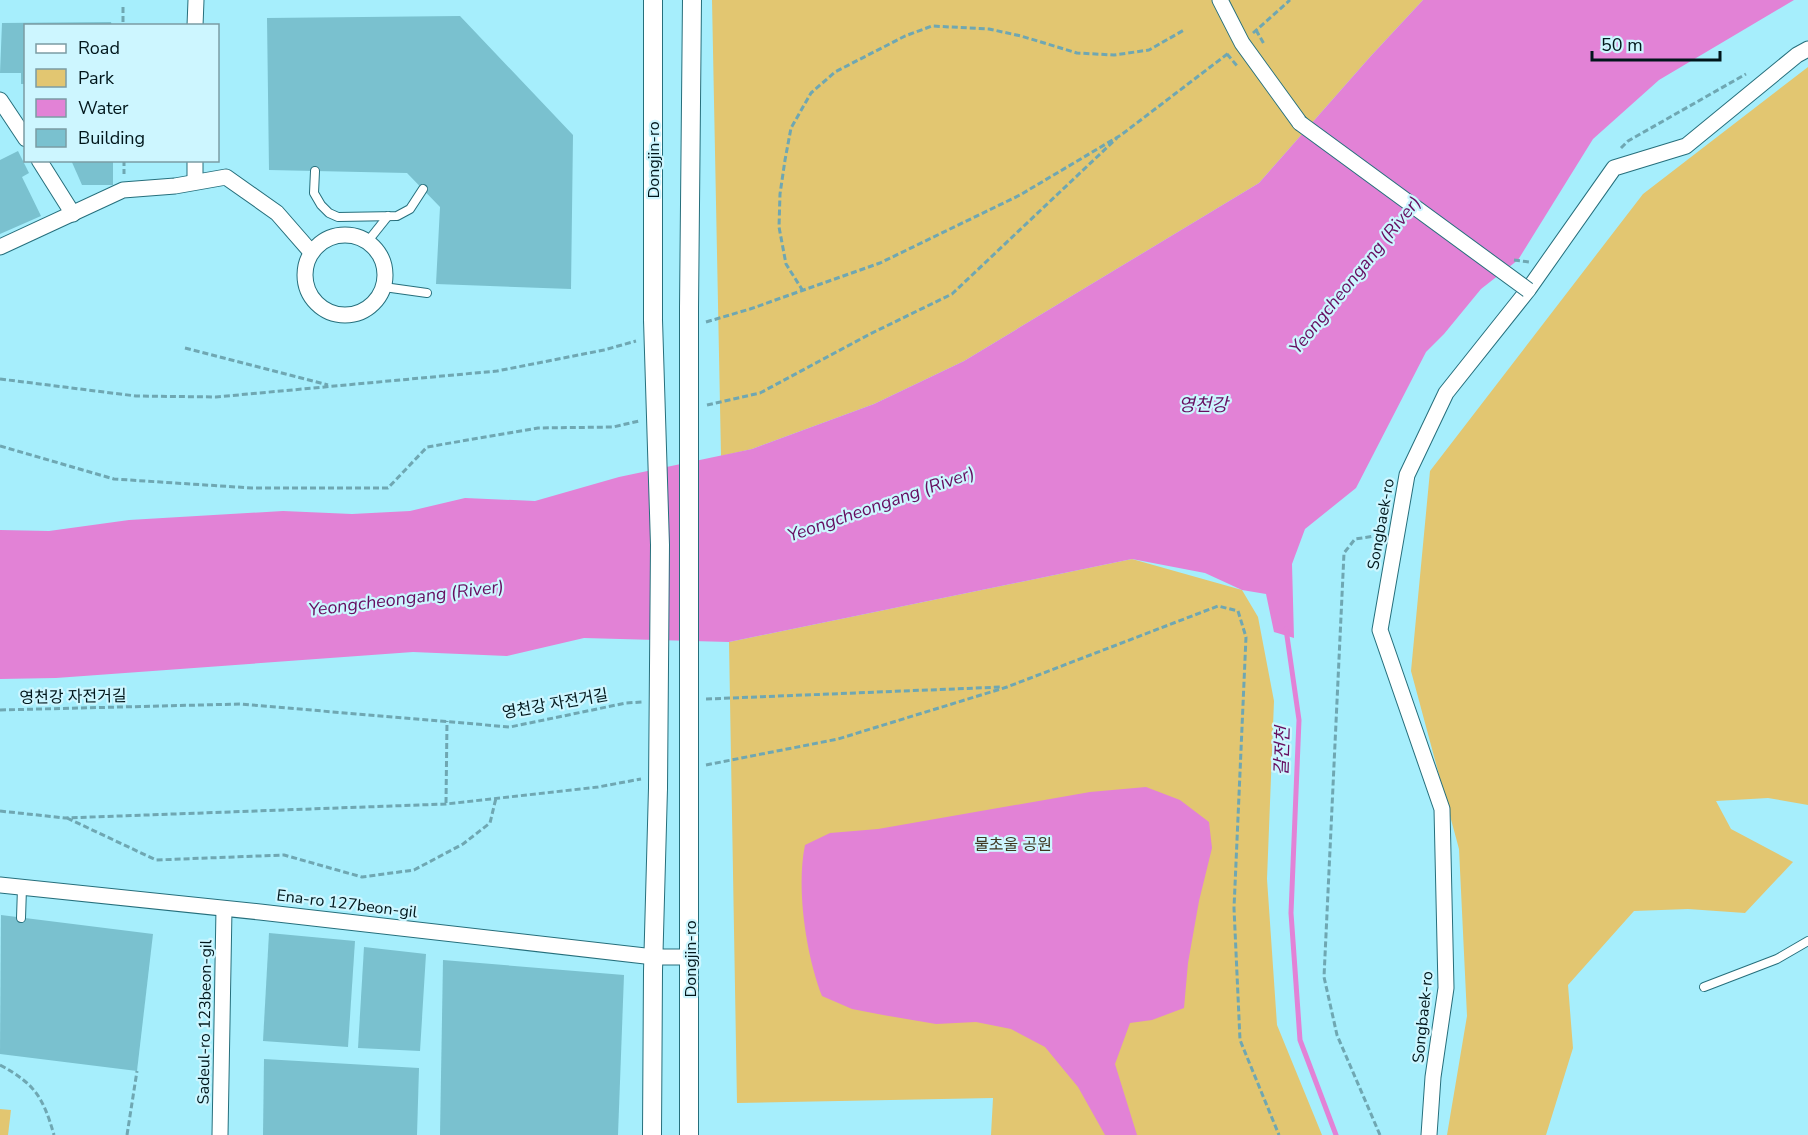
<svg xmlns="http://www.w3.org/2000/svg" width="1808" height="1135" viewBox="0 0 1808 1135" font-family="'Nunito Sans','Noto Sans KR',sans-serif">
<style>
.green{fill:#e2c671}
.water{fill:#e282d6}
.lines{fill:none;stroke-linecap:round;stroke-linejoin:round}
.stream{stroke:#e282d6;stroke-width:5}
.building{fill:#7ac1cf}
.service-casing{stroke:#266f7c;stroke-width:10}
.minor-casing{stroke:#266f7c;stroke-width:17}
.tertiary-casing{stroke:#266f7c;stroke-width:20}
.path{stroke:#6fa7b2;stroke-width:3;stroke-dasharray:6 3;stroke-linecap:butt}
.service{stroke:#fff;stroke-width:8}
.minor{stroke:#fff;stroke-width:15}
.tertiary{stroke:#fff;stroke-width:18}
.minor-bridge-casing{stroke:#266f7c;stroke-width:17;stroke-linecap:butt}
.tertiary-bridge-casing{stroke:#266f7c;stroke-width:20;stroke-linecap:butt}
.minor-bridge{stroke:#fff;stroke-width:15}
.tertiary-bridge{stroke:#fff;stroke-width:18}
.labels{text-anchor:middle;stroke-width:4.5;stroke-linejoin:round;paint-order:stroke}
.street-label{font-size:16px;fill:#00161b;stroke:#cdf6ff}
.park-label{font-size:16px;fill:#3f3721;stroke:#cdf6ff}
.water-label{font-size:18px;font-style:italic;fill:#660e60;stroke:#cdf6ff}
</style>
<rect width="100%" height="100%" fill="#a6eefc"/>
<!-- green -->
<g class="green">
<path d="M712 0H1423L1370 57 1259 183 964 361 874 404 752 449 721 456Z"/>
<path d="M1808 67V805L1768 798 1716 801 1731 829 1793 862 1745 913 1688 909 1634 911 1568 985 1573 1048 1546 1135H1447L1467 1016 1459 849 1411 671 1430 471 1643 194Z"/>
<path d="M1132 559 1242 590 1258 617 1274 701 1267 879 1277 1025 1322 1135H991L993 1098 737 1103 729 642Z"/>
<path d="M0 1109 11 1110 8 1135H0Z"/>
</g>
<!-- water -->
<g class="water">
<path d="M1423 0H1794L1659 80 1593 139 1518 260 1481 289 1444 334 1426 352 1356 488 1305 529 1292 564 1294 638 1274 632 1266 594 1242 590 1205 573 1132 559 729 642 584 638 507 656 413 652 56 678 0 679V530L49 531 129 520 283 511 352 514 410 511 465 498 535 501 619 477 752 449 874 404 964 361 1259 183 1370 57Z"/>
<path d="M1146 787 1180 800 1209 822 1212 848 1199 901 1188 963 1184 1008 1152 1020 1130 1023 1115 1064 1137 1135H1105L1078 1087 1045 1047 1011 1029 976 1022 936 1024 883 1015 852 1009 822 996C806 955 796 888 805 845L830 833 878 829 1090 792Z"/>
</g>
<g class="lines">
<!-- stream -->
<path class="stream" d="M1286 629 1299 720 1291 913 1300 1040 1336 1135"/>
</g>
<!-- building -->
<g class="building">
<path d="M460 16 573 135 571 289 436 284 440 207 407 173 269 170 267 18Z"/>
<path d="M111 22 112 26H26V84H21V73H0L2 23Z"/>
<path d="M18 151 29 173 22 177 41 216 0 234V160Z"/>
<path d="M71 160H113V185H82Z"/>
<path d="M1 915 153 934 137 1071 0 1054Z"/>
<path d="M269 933 355 941 348 1047 263 1041Z"/>
<path d="M364 947 426 954 420 1051 358 1048Z"/>
<path d="M443 960 624 975 618 1135H440Z"/>
<path d="M264 1059 419 1068 417 1135H263Z"/>
</g>
<g class="lines">
<defs>
<g id="service">
<path d="M315 171 314 193 321 205 329 213 338 217 397 216 410 209 423 189"/>
<path d="M368 241 388 216"/>
<path d="M384 287 427 293"/>
<path d="M21 918 22 888"/>
<path d="M1704 987 1777 959 1808 941"/>
</g>
<g id="minor">
<path d="M1220 0 1242 43 1300 123"/>
<path d="M195 26 196 0"/>
<path d="M0 100 26 139"/>
<path d="M39 160 73 214"/>
<path d="M195 181V160"/>
<circle cx="345" cy="275" r="40"/>
<path d="M0 247 123 190 175 186 226 177 277 213 311 252"/>
<path d="M0 885 260 912 654 957H690"/>
<path d="M220 1135 224 909"/>
<path d="M1429 1135 1433 1077 1446 988 1442 809 1380 630 1407 475 1446 393 1528 290 1614 168 1686 146 1797 55 1808 49"/>
</g>
<g id="tertiary">
<path d="M689 308 692 0"/>
<path d="M653 320V0"/>
<path d="M652 1135 653 971 658 788"/>
<path d="M689 1135V782"/>
</g>
</defs>
<!-- service casing -->
<use href="#service" class="service-casing"/>
<!-- minor casing -->
<use href="#minor" class="minor-casing"/>
<!-- tertiary casing -->
<use href="#tertiary" class="tertiary-casing"/>
<!-- path -->
<g class="path">
<path d="M123 7V26"/>
<path d="M1256 30 1264 44"/>
<path d="M1253 33 1290 0"/>
<path d="M1227 54 1238 67"/>
<path d="M1621 148 1628 141 1746 74"/>
<path d="M124 160V174"/>
<path d="M1514 260 1529 262"/>
<path d="M803 291 786 264 779 227 780 194 785 160 791 128 811 93 835 72 905 36 932 26 989 29 1021 36 1077 53 1114 55 1149 50 1184 30"/>
<path d="M706 322 750 309 880 263 1020 195 1121 135 1230 52"/>
<path d="M185 348 328 385"/>
<path d="M0 379 136 396 216 397 497 371 604 350 636 341"/>
<path d="M707 405 760 393 870 334 952 294 1117 138"/>
<path d="M0 446 114 479 252 488H388L427 447 538 428 613 427 639 421"/>
<path d="M706 699 1002 687"/>
<path d="M0 710 240 704 510 727 626 703 642 702"/>
<path d="M706 765 838 739 1007 687 1218 606 1238 611 1246 637 1234 908 1240 1040 1279 1135"/>
<path d="M446 803 447 721"/>
<path d="M0 811 65 818 446 804 598 787 641 779"/>
<path d="M67 818 156 860 284 855 362 877 414 870 463 844 490 823 496 798"/>
<path d="M0 1065C35 1084 43 1097 54 1135"/>
<path d="M127 1135 137 1071"/>
<path d="M1380 1135 1337 1035 1324 977 1344 553 1355 539 1382 535"/>
</g>
<!-- service -->
<use href="#service" class="service"/>
<!-- minor -->
<use href="#minor" class="minor"/>
<!-- tertiary -->
<use href="#tertiary" class="tertiary"/>
<defs>
<path id="minor-bridge" d="M1300 123 1528 290"/>
<g id="tertiary-bridge">
<path d="M653 320 660 545 658 788"/>
<path d="M689 782V308"/>
</g>
</defs>
<!-- minor-bridge casing -->
<use href="#minor-bridge" class="minor-bridge-casing"/>
<!-- tertiary-bridge casing -->
<use href="#tertiary-bridge" class="tertiary-bridge-casing"/>
<!-- minor-bridge -->
<use href="#minor-bridge" class="minor-bridge"/>
<!-- tertiary-bridge -->
<use href="#tertiary-bridge" class="tertiary-bridge"/>
</g>
<g class="labels">
<!-- street labels -->
<g class="street-label">
<text transform="translate(653 160) rotate(-90)" y="6">Dongjin-ro</text>
<text transform="translate(1380 524) rotate(-80)" y="6">Songbaek-ro</text>
<text transform="translate(73 696) rotate(-1)" y="6">영천강 자전거길</text>
<text transform="translate(555 703) rotate(-10)" y="6">영천강 자전거길</text>
<text transform="translate(347 903) rotate(7)" y="6">Ena-ro 127beon-gil</text>
<text transform="translate(690 959) rotate(-90)" y="6">Dongjin-ro</text>
<text transform="translate(1422 1017) rotate(-84)" y="6">Songbaek-ro</text>
<text transform="translate(204 1022) rotate(-89)" y="6">Sadeul-ro 123beon-gil</text>
</g>
<!-- park labels -->
<g class="park-label">
<text x="1013" y="850">물초울 공원</text>
</g>
<!-- water labels -->
<g class="water-label">
<text transform="translate(1355 275) rotate(-51)" y="6">Yeongcheongang (River)</text>
<text x="1203" y="411">영천강</text>
<text transform="translate(881 504) rotate(-19)" y="6">Yeongcheongang (River)</text>
<text transform="translate(406 598) rotate(-7)" y="6">Yeongcheongang (River)</text>
<text transform="translate(1282 751) rotate(-88)" y="6">갈전천</text>
</g>
</g>
<!-- legend -->
<rect x="24" y="24" width="195" height="138" fill="#cdf6ff" stroke="#7b9ca4" stroke-width="1.5"/>
<rect x="36" y="44" width="30" height="9" fill="#ffffff" stroke="#7b9ca4" stroke-width="1.5"/>
<text x="78" y="54" font-size="18" fill="#00161b">Road</text>
<rect x="36" y="69" width="30" height="18" fill="#e2c671" stroke="#7b9ca4" stroke-width="1.5"/>
<text x="78" y="84" font-size="18" fill="#00161b">Park</text>
<rect x="36" y="99" width="30" height="18" fill="#e282d6" stroke="#7b9ca4" stroke-width="1.5"/>
<text x="78" y="114" font-size="18" fill="#00161b">Water</text>
<rect x="36" y="129" width="30" height="18" fill="#7ac1cf" stroke="#7b9ca4" stroke-width="1.5"/>
<text x="78" y="144" font-size="18" fill="#00161b">Building</text>
<!-- scale -->
<path d="M1592 51v9h128v-9" fill="none" stroke="#00161b" stroke-width="3"/>
<text x="1601" y="51" font-size="18" fill="#00161b" stroke="#cdf6ff" stroke-width="4.5" paint-order="stroke">50 m</text>
</svg>
